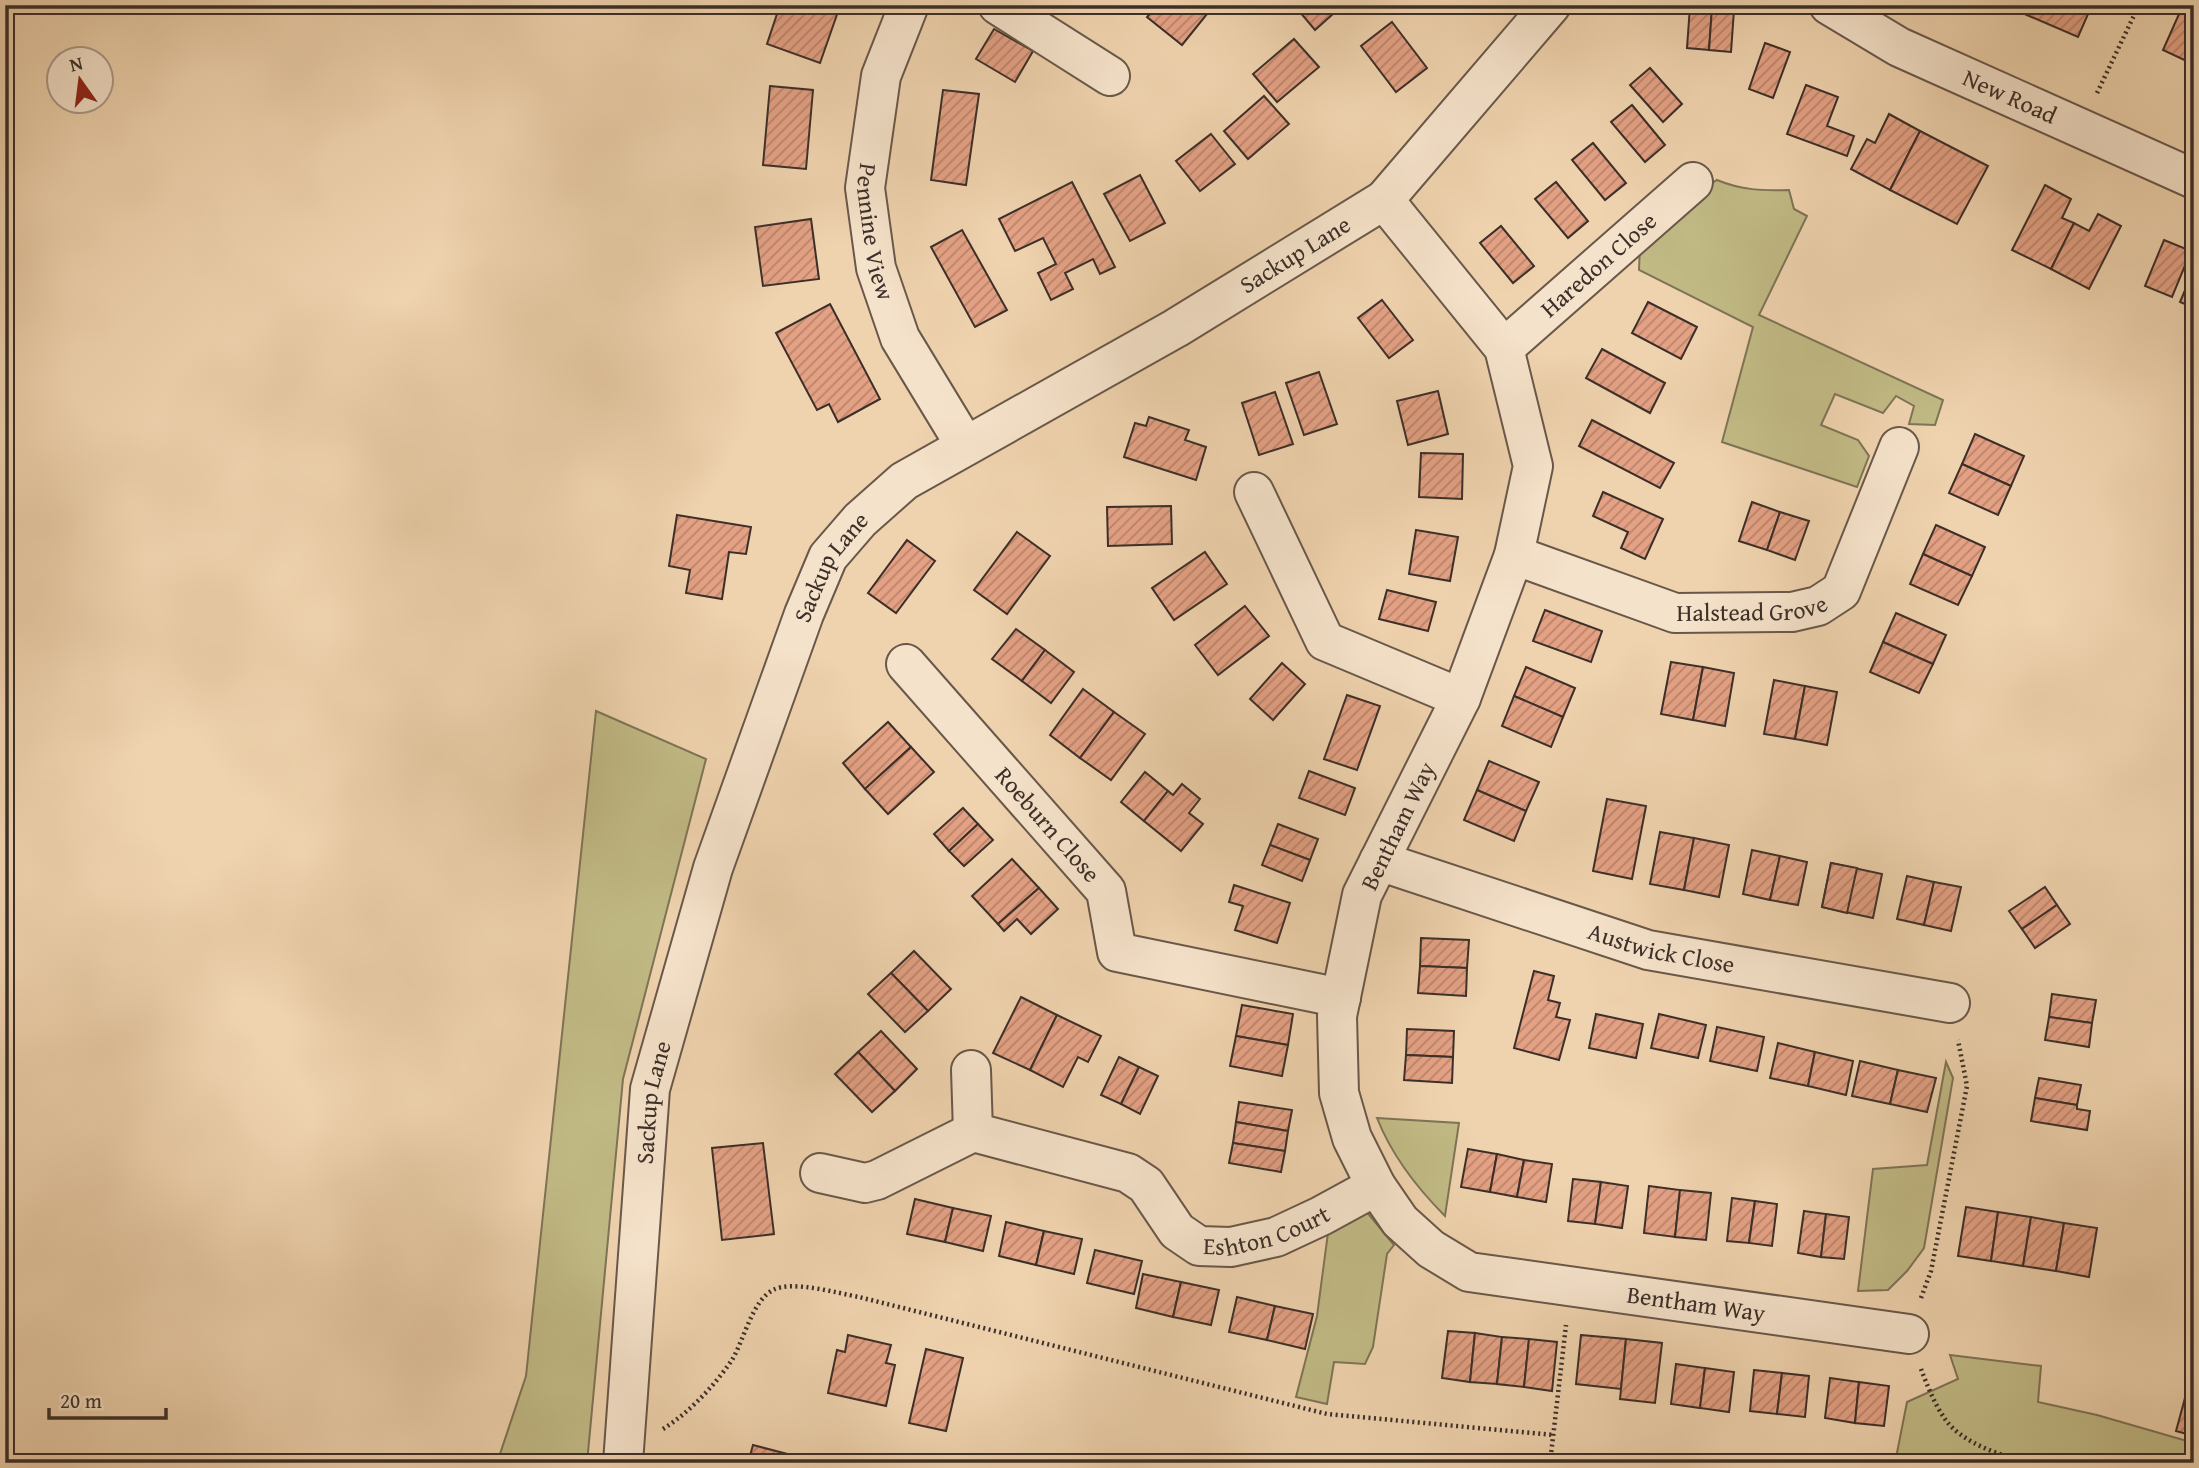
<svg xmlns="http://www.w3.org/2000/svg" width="2199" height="1468" viewBox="0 0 2199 1468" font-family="'Gentium Book Plus',serif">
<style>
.green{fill:#c1ba85;stroke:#7e7457;stroke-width:2}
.building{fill:url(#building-hatch);stroke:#3c2f29;stroke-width:2}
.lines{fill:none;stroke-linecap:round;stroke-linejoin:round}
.minor-casing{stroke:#69584a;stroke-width:42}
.path{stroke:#3c2f29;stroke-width:4.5;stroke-dasharray:2 3.5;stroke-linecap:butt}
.minor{stroke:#f5e2ca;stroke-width:38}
.labels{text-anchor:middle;stroke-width:5;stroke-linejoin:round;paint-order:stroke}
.street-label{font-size:24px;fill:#3c2f29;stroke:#f5e2ca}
</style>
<defs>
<pattern id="building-hatch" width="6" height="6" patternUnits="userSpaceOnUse" patternTransform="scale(1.75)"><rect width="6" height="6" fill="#e4a184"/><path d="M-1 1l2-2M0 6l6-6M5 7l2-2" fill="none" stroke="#ba846c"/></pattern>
</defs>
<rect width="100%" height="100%" fill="#efd3ae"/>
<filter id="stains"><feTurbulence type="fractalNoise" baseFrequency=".00286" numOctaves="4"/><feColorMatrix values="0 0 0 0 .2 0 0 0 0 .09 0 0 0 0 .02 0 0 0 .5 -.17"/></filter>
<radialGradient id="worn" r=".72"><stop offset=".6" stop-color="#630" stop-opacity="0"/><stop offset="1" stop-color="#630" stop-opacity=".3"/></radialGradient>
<!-- green -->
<g class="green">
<path d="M1717 180C1741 190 1763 191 1789 190L1794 209 1807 216 1759 315 1943 400 1935 425 1909 424 1914 406 1896 396 1883 413 1835 394 1821 425 1858 440 1869 456 1857 487 1722 442 1753 327 1639 270 1640 245 1663 215Z"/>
<path d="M596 711 706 759 623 1079 587 1463H497L526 1376Z"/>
<path d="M1946 1062 1953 1078 1924 1248 1907 1271 1888 1290 1858 1291 1873 1169 1927 1165Z"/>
<path d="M1377 1118 1459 1123 1445 1216C1416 1187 1392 1156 1377 1118Z"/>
<path d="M1366 1211 1394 1245 1387 1254 1373 1347 1365 1364 1334 1362 1327 1404 1296 1397 1317 1316 1329 1225Z"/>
<path d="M1950 1355 2041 1366 2038 1402 2097 1415 2194 1443V1463H1895L1907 1402 1958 1379Z"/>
</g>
<!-- building -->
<g class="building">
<path d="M780 5 840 6 820 63 767 44Z"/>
<path d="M1157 5H1207L1211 9 1182 45 1147 17Z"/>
<path d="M1294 5H1343L1315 30Z"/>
<path d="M2015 5H2092L2078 37 2013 9Z"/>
<path d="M2183 5H2194V73L2188 71 2191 63 2163 50Z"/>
<path d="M1690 6 1712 8 1709 50 1687 48Z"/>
<path d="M1712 8 1734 10 1731 52 1709 50Z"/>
<path d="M1392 22 1427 68 1396 92 1361 46Z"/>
<path d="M994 29 1033 51 1015 82 976 59Z"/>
<path d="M1294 39 1319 67 1277 102 1253 74Z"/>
<path d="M1765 43 1790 52 1773 98 1749 89Z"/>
<path d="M1650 68 1682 104 1663 122 1630 85Z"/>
<path d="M1806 85 1838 97 1827 126 1854 136 1847 156 1787 134Z"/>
<path d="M770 86 813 90 806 169 763 165Z"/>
<path d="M943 90 979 94 966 185 931 180Z"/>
<path d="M1264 96 1289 124 1248 159 1224 131Z"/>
<path d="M1632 105 1665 145 1645 162 1611 122Z"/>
<path d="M1889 114 1920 131 1890 190 1851 169 1867 139 1875 143Z"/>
<path d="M1920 131 1988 166 1957 224 1890 190Z"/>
<path d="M1211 134 1235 164 1200 191 1176 161Z"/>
<path d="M1593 143 1626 183 1605 200 1572 160Z"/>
<path d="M1140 175 1165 223 1130 241 1104 194Z"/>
<path d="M1072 182 1115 267 1100 274 1093 259 1065 273 1073 289 1051 300 1038 273 1056 264 1043 238 1015 251 999 219Z"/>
<path d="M1556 182 1588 221 1568 238 1535 199Z"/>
<path d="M2045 185 2071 199 2062 218 2074 223 2051 269 2012 250Z"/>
<path d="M2098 214 2121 226 2089 289 2051 269 2074 223 2089 231Z"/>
<path d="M811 219 819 279 763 286 755 227Z"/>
<path d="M1501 226 1534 266 1513 283 1480 243Z"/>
<path d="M962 230 1007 310 975 327 931 247Z"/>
<path d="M2164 240 2191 251 2172 297 2145 286Z"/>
<path d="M2194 269V308L2180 302Z"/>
<path d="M1382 300 1413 340 1389 358 1358 318Z"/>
<path d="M1648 302 1697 327 1681 359 1632 333Z"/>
<path d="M830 304 880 399 838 422 829 404 817 410 776 333Z"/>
<path d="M1602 349 1665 383 1650 413 1586 378Z"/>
<path d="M1319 372 1337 424 1304 435 1286 383Z"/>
<path d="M1438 391 1448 434 1408 445 1397 401Z"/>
<path d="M1275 392 1293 444 1259 455 1242 403Z"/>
<path d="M1149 417 1189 430 1185 440 1206 447 1196 480 1124 457 1135 423 1146 426Z"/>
<path d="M1592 420 1674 463 1660 488 1579 446Z"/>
<path d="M1975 434 2024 456 2011 486 1962 464Z"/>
<path d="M1421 453 1463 454 1462 499 1419 497Z"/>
<path d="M1962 464 2011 486 1998 515 1949 493Z"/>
<path d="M1603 492 1663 519 1645 559 1621 548 1628 532 1593 516Z"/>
<path d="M1752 502 1780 512 1767 550 1739 541Z"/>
<path d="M1171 506 1172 544 1108 546 1107 507Z"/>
<path d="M1780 512 1809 521 1795 560 1767 550Z"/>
<path d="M677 515 751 527 746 554 729 552 722 599 686 593 690 570 669 566Z"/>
<path d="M1936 525 1985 547 1972 576 1923 554Z"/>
<path d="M1416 530 1458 537 1450 581 1409 574Z"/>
<path d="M1017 532 1050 556 1007 614 974 590Z"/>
<path d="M907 540 935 561 896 613 868 593Z"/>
<path d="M1205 552 1227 584 1174 620 1152 588Z"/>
<path d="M1923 554 1972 576 1958 605 1910 584Z"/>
<path d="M1387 590 1436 602 1428 631 1379 619Z"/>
<path d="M1245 606 1269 636 1218 675 1195 645Z"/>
<path d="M1545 610 1602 631 1591 662 1533 641Z"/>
<path d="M1896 613 1946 635 1933 664 1883 642Z"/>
<path d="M1016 629 1045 650 1022 681 992 659Z"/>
<path d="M1883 642 1933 664 1919 693 1870 672Z"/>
<path d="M1045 650 1074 672 1051 703 1022 681Z"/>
<path d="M1671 662 1703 667 1693 720 1661 714Z"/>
<path d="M1282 663 1305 684 1273 720 1250 699Z"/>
<path d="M1526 667 1575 688 1563 717 1514 696Z"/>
<path d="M1703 667 1734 673 1725 726 1693 720Z"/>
<path d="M1774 680 1805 686 1795 739 1764 734Z"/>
<path d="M1805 686 1837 692 1827 745 1795 739Z"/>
<path d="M1083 689 1114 712 1080 758 1050 735Z"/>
<path d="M1347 695 1380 706 1357 770 1324 759Z"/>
<path d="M1514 696 1563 717 1551 747 1502 726Z"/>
<path d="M1114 712 1145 734 1111 780 1080 758Z"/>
<path d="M888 722 911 747 865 789 843 763Z"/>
<path d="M911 747 934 772 888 814 865 789Z"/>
<path d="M1489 761 1539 782 1526 811 1477 790Z"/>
<path d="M1309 771 1355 788 1345 815 1299 798Z"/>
<path d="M1145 772 1168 791 1144 821 1121 802Z"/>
<path d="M1182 784 1200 799 1189 813 1203 824 1181 851 1144 821 1168 791 1173 795Z"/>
<path d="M1477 790 1526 811 1514 841 1464 820Z"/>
<path d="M1607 799 1646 806 1632 879 1593 871Z"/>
<path d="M963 808 978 824 949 851 934 834Z"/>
<path d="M978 824 993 840 964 866 949 851Z"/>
<path d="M1278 824 1318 839 1310 860 1270 845Z"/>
<path d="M1660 832 1694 838 1684 890 1650 884Z"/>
<path d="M1694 838 1729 845 1719 897 1684 890Z"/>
<path d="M1270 845 1310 860 1302 881 1262 865Z"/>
<path d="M1752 850 1780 856 1770 900 1743 894Z"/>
<path d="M1780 856 1807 862 1798 905 1770 900Z"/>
<path d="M1012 859 1039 888 998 924 972 896Z"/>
<path d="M1831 863 1882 874 1873 918 1822 907Z"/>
<path d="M1831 863 1857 868 1847 913 1822 907Z"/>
<path d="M1907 876 1934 882 1924 925 1897 919Z"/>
<path d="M1934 882 1961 887 1951 931 1924 925Z"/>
<path d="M1234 885 1290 903 1277 943 1235 930 1243 906 1229 902Z"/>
<path d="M2045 887 2057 905 2022 929 2009 911Z"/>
<path d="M1039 888 1058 909 1031 934 1017 919 1004 931 998 924Z"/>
<path d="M2057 905 2070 924 2035 948 2022 929Z"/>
<path d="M1421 938 1469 940 1467 968 1420 966Z"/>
<path d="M914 951 951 989 928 1011 891 973Z"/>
<path d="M1420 966 1467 968 1466 996 1418 993Z"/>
<path d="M1534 971 1554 976 1548 1000 1560 1003 1556 1017 1570 1020 1559 1060 1514 1048Z"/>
<path d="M891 973 928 1011 905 1032 868 994Z"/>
<path d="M2052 994 2096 1000 2092 1023 2049 1017Z"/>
<path d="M1021 997 1057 1015 1030 1070 993 1053Z"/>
<path d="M1242 1005 1293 1014 1288 1045 1236 1036Z"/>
<path d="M1596 1014 1643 1024 1636 1058 1589 1048Z"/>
<path d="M1659 1014 1706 1025 1698 1058 1651 1048Z"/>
<path d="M1057 1015 1101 1036 1088 1062 1078 1057 1063 1087 1030 1070Z"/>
<path d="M2049 1017 2092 1023 2089 1047 2045 1040Z"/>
<path d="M1717 1027 1764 1037 1757 1071 1710 1061Z"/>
<path d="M1407 1029 1454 1031 1453 1057 1406 1055Z"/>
<path d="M881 1031 917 1069 895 1091 858 1052Z"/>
<path d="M1236 1036 1288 1045 1282 1076 1230 1066Z"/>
<path d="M1778 1043 1815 1052 1808 1086 1770 1078Z"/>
<path d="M858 1052 895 1091 872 1112 835 1074Z"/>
<path d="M1815 1052 1853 1061 1846 1095 1808 1086Z"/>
<path d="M1406 1055 1453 1057 1452 1083 1404 1080Z"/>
<path d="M1119 1057 1139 1067 1121 1104 1101 1095Z"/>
<path d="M1860 1061 1898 1070 1890 1104 1852 1096Z"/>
<path d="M1139 1067 1158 1076 1140 1114 1121 1104Z"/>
<path d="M1898 1070 1936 1078 1927 1112 1890 1104Z"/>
<path d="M2039 1078 2081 1085 2077 1105 2035 1098Z"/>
<path d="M2035 1098 2077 1105V1109L2090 1111 2087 1130 2031 1121Z"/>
<path d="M1239 1102 1292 1110 1288 1131 1236 1122Z"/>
<path d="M1236 1122 1288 1131 1285 1151 1233 1143Z"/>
<path d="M763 1143 774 1234 722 1240 712 1148Z"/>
<path d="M1233 1143 1285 1151 1281 1172 1229 1163Z"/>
<path d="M1468 1149 1497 1154 1490 1192 1461 1187Z"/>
<path d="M1497 1154 1524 1160 1517 1197 1490 1192Z"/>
<path d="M1524 1160 1552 1164 1546 1202 1517 1197Z"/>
<path d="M1573 1179 1601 1182 1595 1224 1568 1221Z"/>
<path d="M1601 1182 1628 1186 1622 1228 1595 1224Z"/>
<path d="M1649 1186 1680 1190 1675 1237 1644 1233Z"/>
<path d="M1680 1190 1711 1193 1706 1240 1675 1237Z"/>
<path d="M1732 1198 1755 1201 1749 1243 1727 1241Z"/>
<path d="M915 1199 953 1208 945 1242 907 1234Z"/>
<path d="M1755 1201 1777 1204 1772 1246 1749 1243Z"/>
<path d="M1966 1207 1998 1212 1991 1261 1958 1256Z"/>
<path d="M953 1208 991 1216 983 1251 945 1242Z"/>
<path d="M1804 1211 1826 1214 1821 1257 1798 1253Z"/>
<path d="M1998 1212 2031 1217 2023 1266 1991 1261Z"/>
<path d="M1826 1214 1849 1217 1844 1259 1821 1257Z"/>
<path d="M2031 1217 2064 1223 2056 1271 2023 1266Z"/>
<path d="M1006 1222 1044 1231 1036 1265 999 1256Z"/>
<path d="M2064 1223 2097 1228 2089 1277 2056 1271Z"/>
<path d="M1044 1231 1082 1239 1074 1274 1036 1265Z"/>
<path d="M1095 1250 1142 1261 1134 1294 1087 1283Z"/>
<path d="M1143 1274 1181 1282 1173 1317 1136 1308Z"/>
<path d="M1181 1282 1219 1290 1211 1325 1173 1317Z"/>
<path d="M1237 1297 1275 1306 1267 1340 1229 1332Z"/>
<path d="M1275 1306 1313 1314 1305 1349 1267 1340Z"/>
<path d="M1448 1331 1475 1333 1470 1382 1442 1378Z"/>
<path d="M1475 1333 1502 1337 1497 1384 1470 1382Z"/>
<path d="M848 1335 891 1345 886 1363 895 1365 886 1406 828 1393 837 1350 845 1352Z"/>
<path d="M1581 1335 1626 1339 1621 1389 1576 1384Z"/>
<path d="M1502 1337 1529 1339 1524 1387 1497 1384Z"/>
<path d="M1529 1339 1557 1342 1552 1391 1524 1387Z"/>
<path d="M1626 1339 1662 1343 1655 1403 1620 1399Z"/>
<path d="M926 1349 963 1358 946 1431 909 1423Z"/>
<path d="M1676 1364 1705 1368 1700 1408 1671 1404Z"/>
<path d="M2194 1365V1400L2185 1398Z"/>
<path d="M1705 1368 1734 1372 1729 1412 1700 1408Z"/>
<path d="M1754 1370 1782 1373 1777 1414 1750 1411Z"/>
<path d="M1782 1373 1809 1376 1805 1417 1777 1414Z"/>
<path d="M1830 1378 1859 1382 1855 1423 1825 1418Z"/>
<path d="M1859 1382 1889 1386 1884 1426 1855 1423Z"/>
<path d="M2185 1398 2194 1400V1436L2176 1431Z"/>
<path d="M753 1445 799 1457 798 1463H748Z"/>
</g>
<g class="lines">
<defs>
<g id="minor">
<path id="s1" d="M909 5 881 76 865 188 876 268 900 338 965 445"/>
<path d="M998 5 1110 76"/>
<path id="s2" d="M1829 5 1899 47 2194 179"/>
<path id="s3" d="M1384 200 1504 348 1533 466 1514 555 1461 698 1362 895 1337 1016 1339 1093 1352 1138 1376 1186 1400 1221 1431 1249 1469 1272 1909 1334"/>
<path id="s4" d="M1504 348 1693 182"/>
<path d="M1254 492 1325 641 1461 698"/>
<path id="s5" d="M1514 555 1675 613 1792 612 1818 606 1841 591 1899 447"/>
<path id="s6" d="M906 664 1106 891 1117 952 1341 998"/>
<path id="s7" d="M1379 861 1648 950 1950 1003"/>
<path id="s8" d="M971 1070 973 1132 1128 1173 1146 1185 1177 1231 1199 1246 1231 1247 1276 1237 1321 1216 1376 1186"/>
<path d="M820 1173 865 1183 877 1180 973 1132"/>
<path id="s9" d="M623 1463 650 1089 713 868 804 614 828 557 860 520 904 481 1176 328 1384 200 1551 5"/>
</g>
</defs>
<!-- minor casing -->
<use href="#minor" class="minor-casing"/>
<!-- path -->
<g class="path">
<path d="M2097 93 2139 5"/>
<path d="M1921 1298 1931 1271 1967 1086 1958 1040"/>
<path d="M1921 1369C1927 1385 1935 1405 1945 1419 1962 1444 2008 1459 2037 1463"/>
<path d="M663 1429C690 1412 714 1386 732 1360 744 1340 752 1301 773 1290 792 1280 837 1293 859 1297L1327 1414 1554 1435"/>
<path d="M1550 1463 1566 1325"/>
</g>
<!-- minor -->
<use href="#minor" class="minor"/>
</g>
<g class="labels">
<!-- street labels -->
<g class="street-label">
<text dy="8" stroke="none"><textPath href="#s2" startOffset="203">New Road</textPath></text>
<text dy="8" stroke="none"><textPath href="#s1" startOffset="234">Pennine View</textPath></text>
<text dy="8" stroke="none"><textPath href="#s9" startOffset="1496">Sackup Lane</textPath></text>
<text dy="8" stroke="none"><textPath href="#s4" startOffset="126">Haredon Close</textPath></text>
<text dy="8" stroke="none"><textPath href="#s9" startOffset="929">Sackup Lane</textPath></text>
<text dy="8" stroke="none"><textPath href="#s5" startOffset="248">Halstead Grove</textPath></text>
<text dy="8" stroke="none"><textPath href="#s6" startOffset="214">Roeburn Close</textPath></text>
<text transform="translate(1398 826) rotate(-64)" y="8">Bentham Way</text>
<text dy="8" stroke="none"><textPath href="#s7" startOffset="296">Austwick Close</textPath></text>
<text dy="8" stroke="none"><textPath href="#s9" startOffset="362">Sackup Lane</textPath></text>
<text dy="8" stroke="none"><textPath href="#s8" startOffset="396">Eshton Court</textPath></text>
<text dy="8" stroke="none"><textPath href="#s3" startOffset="1435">Bentham Way</textPath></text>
</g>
</g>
<!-- margin -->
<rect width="2199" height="1468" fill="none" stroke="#efd3ae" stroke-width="28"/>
<rect x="7" y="7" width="2185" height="1454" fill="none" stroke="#3c2f29" stroke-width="3.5"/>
<rect x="14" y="14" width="2171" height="1440" fill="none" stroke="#3c2f29" stroke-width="2"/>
<!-- north arrow -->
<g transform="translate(80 80) rotate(346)"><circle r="33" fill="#f5e2ca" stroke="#ab9a8a" stroke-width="2"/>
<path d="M0-5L12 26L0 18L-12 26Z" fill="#8f2418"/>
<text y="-10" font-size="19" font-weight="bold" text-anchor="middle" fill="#3c2f29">N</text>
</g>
<!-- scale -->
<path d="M49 1408v10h117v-10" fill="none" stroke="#3c2f29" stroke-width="3.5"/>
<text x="60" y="1408" font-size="21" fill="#3c2f29" stroke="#f5e2ca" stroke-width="5" paint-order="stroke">20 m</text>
<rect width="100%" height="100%" filter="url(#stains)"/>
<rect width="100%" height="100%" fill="url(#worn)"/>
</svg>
